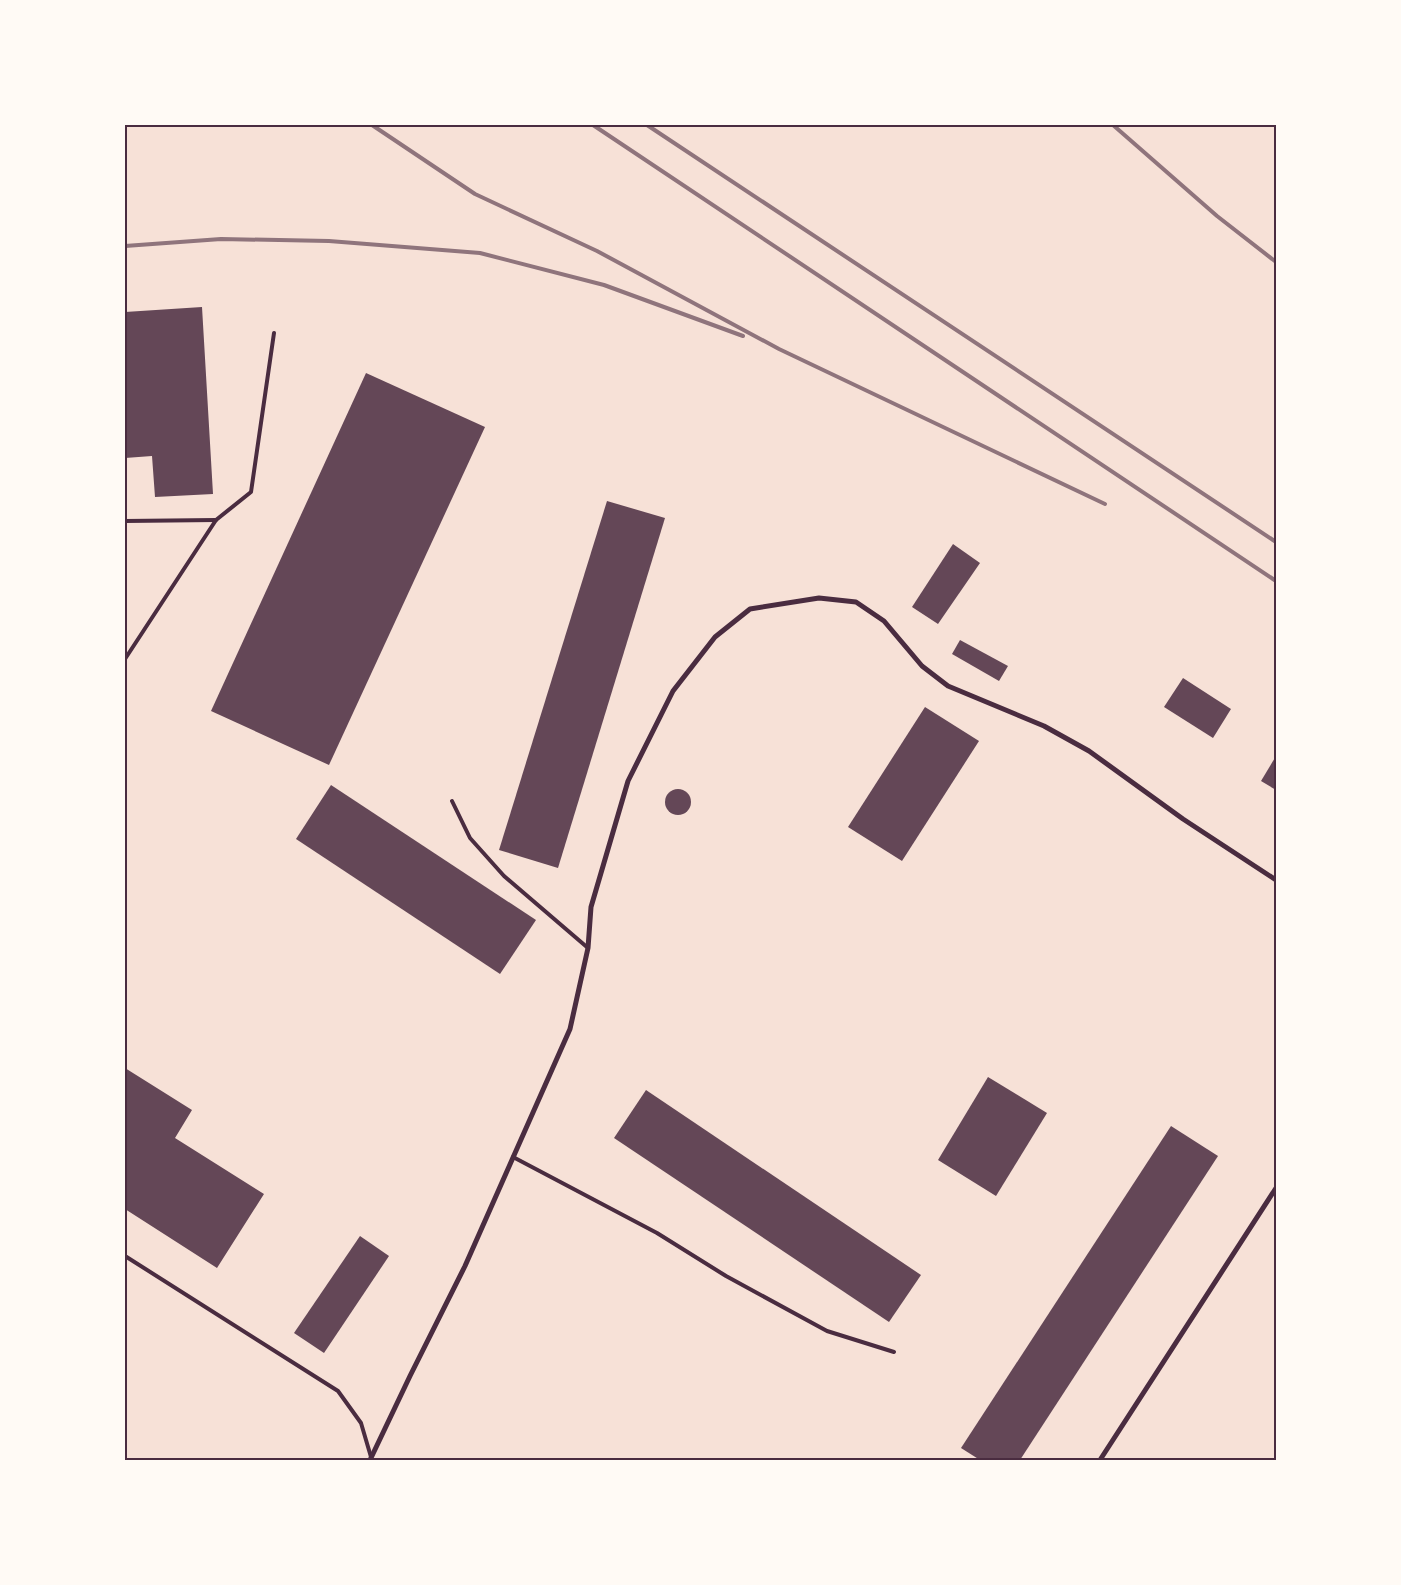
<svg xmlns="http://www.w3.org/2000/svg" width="1401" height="1585" viewBox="0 0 1401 1585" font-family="Inter,sans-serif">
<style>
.building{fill:#644757}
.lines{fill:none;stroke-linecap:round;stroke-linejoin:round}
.service{stroke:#4a2c40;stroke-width:4}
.minor{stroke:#4a2c40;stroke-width:5}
.rail{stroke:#8f747c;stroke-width:4}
.neatline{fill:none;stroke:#4a2c40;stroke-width:2}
</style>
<rect width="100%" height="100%" fill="#f7e1d7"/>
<!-- building -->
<g class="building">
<path d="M202 307 213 494 155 497 152 456 125 458V312Z"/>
<path d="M366 373 485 427 329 765 211 711Z"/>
<path d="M607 501 665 518 558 868 499 850Z"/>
<path d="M953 544 980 563 938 624 912 607Z"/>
<path d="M960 640 1008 666 999 681 952 654Z"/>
<path d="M1183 678 1231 709 1213 738 1164 707Z"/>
<path d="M925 707 979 741 902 861 848 827Z"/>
<path d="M1276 756V790L1261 781Z"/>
<path d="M331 785 536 920 500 974 296 839Z"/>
<circle cx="678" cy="802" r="13"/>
<path d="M125 1068 192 1110 175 1138 264 1194 217 1268 125 1209Z"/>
<path d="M988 1077 1047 1113 996 1196 938 1160Z"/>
<path d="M646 1090 921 1275 889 1322 614 1138Z"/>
<path d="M1171 1126 1218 1156 1020 1460H980L961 1448Z"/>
<path d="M360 1236 389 1256 324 1353 294 1333Z"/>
</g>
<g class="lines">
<!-- service -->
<g class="service">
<path d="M125 521 216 520"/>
<path d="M125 659 216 520 251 492 274 333"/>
<path d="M452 801 470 838 504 876 588 948"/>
<path d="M513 1157 657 1233 726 1276 827 1331 894 1352"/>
<path d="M125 1256 338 1391 361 1423 371 1457"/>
</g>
<!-- minor -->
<g class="minor">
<path d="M370 1460 410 1376 465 1266 570 1029 588 948 591 907 628 781 673 691 715 637 750 609 819 598 856 602 884 621 922 666 948 686 1044 726 1089 751 1183 819 1276 880"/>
<path d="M1100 1460 1276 1188"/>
</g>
<!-- rail -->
<g class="rail">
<path d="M372 125 475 194 597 251 779 349 1105 504"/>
<path d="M593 125 1276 581"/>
<path d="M647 125 1276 542"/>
<path d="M1113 125 1217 216 1276 262"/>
<path d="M125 246 221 239 329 241 480 253 604 285 743 336"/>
</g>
</g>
<!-- border -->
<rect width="1401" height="1585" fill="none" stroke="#fffaf5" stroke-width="252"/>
<rect x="126" y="126" width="1149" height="1333" class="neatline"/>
</svg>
